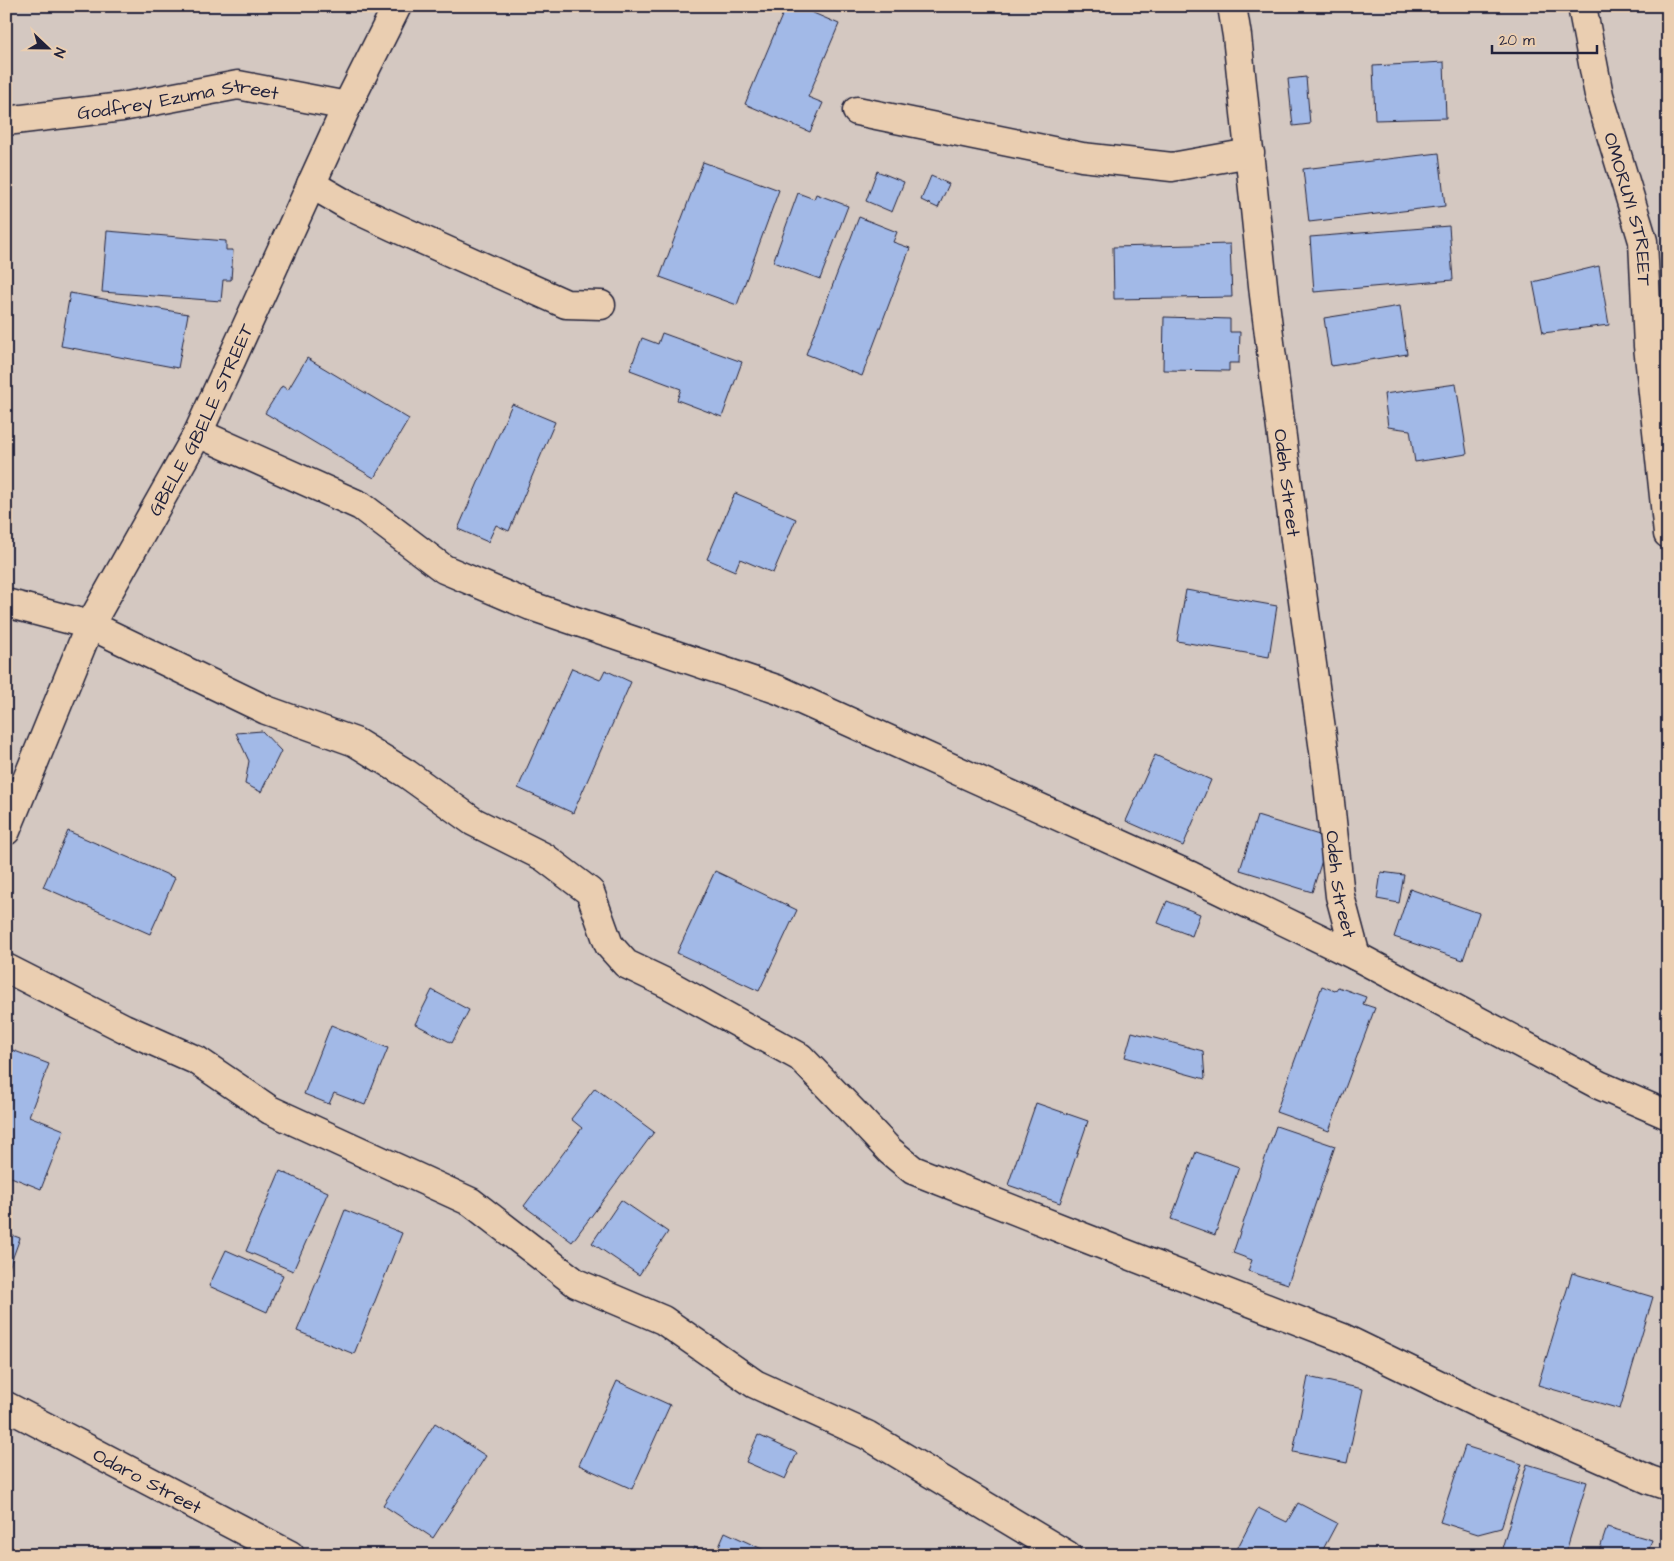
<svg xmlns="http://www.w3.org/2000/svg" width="1674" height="1561" viewBox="0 0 1674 1561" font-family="'Architects Daughter',sans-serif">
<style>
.building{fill:#a2b9e7;stroke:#22223b}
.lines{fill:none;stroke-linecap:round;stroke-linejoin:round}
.minor-casing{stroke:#22223b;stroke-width:31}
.minor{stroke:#eaceb1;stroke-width:28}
.labels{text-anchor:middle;stroke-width:4.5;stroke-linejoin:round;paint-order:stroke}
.street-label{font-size:19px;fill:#22223b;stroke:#eaceb1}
</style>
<rect width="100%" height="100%" fill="#d4c8c1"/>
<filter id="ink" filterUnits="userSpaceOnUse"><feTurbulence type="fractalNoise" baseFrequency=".02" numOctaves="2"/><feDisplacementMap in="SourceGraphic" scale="10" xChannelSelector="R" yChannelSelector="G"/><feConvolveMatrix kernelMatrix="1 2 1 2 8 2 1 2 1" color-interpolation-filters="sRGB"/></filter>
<g filter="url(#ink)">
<!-- building -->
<g class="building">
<path d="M786 6H797L839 24 808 97 823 103 810 132 745 104Z"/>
<path d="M1444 62 1446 118 1375 120 1373 66Z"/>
<path d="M1306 77 1310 124 1293 126 1288 79Z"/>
<path d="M1439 153 1445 206 1309 222 1303 169Z"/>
<path d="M703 162 779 190 737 305 660 277Z"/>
<path d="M877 171 904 182 892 212 866 201Z"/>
<path d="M931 176 949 184 938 208 921 200Z"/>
<path d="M798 193 814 199 816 194 848 206 820 279 773 262Z"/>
<path d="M859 217 897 232 893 242 910 248 862 376 806 354Z"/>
<path d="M1449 226 1453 280 1314 292 1310 237Z"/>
<path d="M107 231 226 241V250H233L231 280H223L221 301 102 292Z"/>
<path d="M1230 244 1232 297 1114 299 1113 247Z"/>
<path d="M1599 266 1609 325 1543 333 1533 282Z"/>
<path d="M70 293 188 314 178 368 61 346Z"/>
<path d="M1400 306 1407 354 1331 366 1324 318Z"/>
<path d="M1164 317 1230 319V332H1240L1239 363H1229V371L1163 370Z"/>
<path d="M662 333 742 362 722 417 677 400 681 389 630 370 642 338 658 344Z"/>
<path d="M307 358 409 419 374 478 265 413 282 386 288 390Z"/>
<path d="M1456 384 1467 454 1415 462 1410 430 1388 427 1384 394Z"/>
<path d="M512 404 555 422 509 531 496 525 488 542 458 529Z"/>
<path d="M735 493 796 519 773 573 740 559 735 571 707 559Z"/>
<path d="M1186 590 1277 606 1269 657 1177 641Z"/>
<path d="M572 668 600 680 605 670 631 682 573 813 518 788Z"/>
<path d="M262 731 281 751 261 792 245 784 249 761 236 733Z"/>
<path d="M1155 755 1211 780 1183 846 1126 821Z"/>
<path d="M1257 816 1329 838 1312 892 1240 870Z"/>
<path d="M68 831 175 878 150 934 43 887Z"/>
<path d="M715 871 797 910 759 991 677 953Z"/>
<path d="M1381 872 1404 875 1399 903 1377 899Z"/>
<path d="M1410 889 1479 913 1463 960 1394 937Z"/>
<path d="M1167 901 1200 914 1192 936 1158 923Z"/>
<path d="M1322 986 1335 991 1338 987 1366 997 1363 1004 1375 1008 1329 1131 1276 1112Z"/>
<path d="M432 990 469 1010 452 1043 415 1024Z"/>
<path d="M331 1025 388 1048 365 1105 334 1093 329 1104 304 1094Z"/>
<path d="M1132 1032 1203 1051 1205 1079 1125 1057Z"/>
<path d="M7 1048 49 1064 29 1116 64 1130 41 1189 6 1175Z"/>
<path d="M595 1088 654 1132 572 1242 524 1206 582 1128 571 1119Z"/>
<path d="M1036 1103 1088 1121 1060 1203 1008 1185Z"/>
<path d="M1276 1126 1335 1146 1288 1284 1248 1271 1252 1260 1233 1253Z"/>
<path d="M1196 1152 1239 1167 1215 1235 1171 1219Z"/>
<path d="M280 1171 328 1192 293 1271 246 1251Z"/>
<path d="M621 1200 668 1232 639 1275 592 1243Z"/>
<path d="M345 1210 402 1233 354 1354 297 1331Z"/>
<path d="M6 1233 20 1238 6 1276Z"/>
<path d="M226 1250 283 1275 267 1312 209 1286Z"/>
<path d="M1572 1273 1653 1297 1620 1409 1538 1385Z"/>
<path d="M1308 1377 1363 1389 1347 1463 1293 1452Z"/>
<path d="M617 1381 670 1405 632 1489 579 1465Z"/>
<path d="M435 1423 486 1456 433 1538 383 1505Z"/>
<path d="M758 1435 797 1453 785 1479 746 1462Z"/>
<path d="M1465 1446 1522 1464 1501 1528 1478 1534 1440 1522Z"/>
<path d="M1527 1464 1587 1482 1565 1555H1500Z"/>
<path d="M1298 1503 1337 1523 1320 1555H1234L1258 1508 1287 1522Z"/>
<path d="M1607 1527 1652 1540 1647 1555H1598Z"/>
<path d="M725 1532 764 1550 762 1555H715Z"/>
<path d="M694 1547 711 1555H690Z"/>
</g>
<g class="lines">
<defs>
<g id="minor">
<path id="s1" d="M1232 6 1237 36 1264 295 1299 571 1326 765 1340 896 1356 956"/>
<path id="s2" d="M1582 6 1599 95 1643 241 1648 346 1668 534"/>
<path d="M857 111 1082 157 1172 167 1250 153"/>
<path id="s3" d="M6 121 122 107 238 85 347 106"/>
<path d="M311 184 349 206 394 227 566 304 601 305"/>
<path d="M198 433 361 506 444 569 531 606 779 690 1191 876 1356 956 1599 1085 1668 1115"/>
<path d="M6 603 90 625 266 710 355 742 407 774 474 822 544 857 590 892 609 945 626 964 666 983 800 1057 858 1117 890 1151 913 1170 1080 1236 1343 1338 1481 1405 1650 1480 1668 1486"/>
<path id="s4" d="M6 831 90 625 198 433 347 106 397 6"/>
<path d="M6 968 124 1028 198 1061 270 1110 471 1202 576 1283 663 1320 755 1384 867 1435 1067 1555"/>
<path id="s5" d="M6 1406 290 1555"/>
</g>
</defs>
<!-- minor casing -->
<use href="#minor" class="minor-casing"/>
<!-- minor -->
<use href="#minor" class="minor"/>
</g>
</g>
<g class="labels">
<!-- street labels -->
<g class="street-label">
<text dy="7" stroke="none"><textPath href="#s3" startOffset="174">Godfrey Ezuma Street</textPath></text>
<text dy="7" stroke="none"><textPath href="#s2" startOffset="209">OMORUYI STREET</textPath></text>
<text dy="7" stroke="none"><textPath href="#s4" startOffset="456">GBELE GBELE STREET</textPath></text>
<text dy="7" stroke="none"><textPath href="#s1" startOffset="480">Odeh Street</textPath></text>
<text dy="7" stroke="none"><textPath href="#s1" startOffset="885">Odeh Street</textPath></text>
<text dy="7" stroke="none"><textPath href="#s5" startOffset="160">Odaro Street</textPath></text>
</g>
</g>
<!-- margin -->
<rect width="1674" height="1561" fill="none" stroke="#eaceb1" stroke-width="25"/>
<rect x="12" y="12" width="1649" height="1536" fill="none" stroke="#22223b" stroke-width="2" filter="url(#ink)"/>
<!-- north arrow -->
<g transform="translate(48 48) rotate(112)" stroke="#eaceb1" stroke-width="4" paint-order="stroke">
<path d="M0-4L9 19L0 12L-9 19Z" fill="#22223b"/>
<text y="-8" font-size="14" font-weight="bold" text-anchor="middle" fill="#22223b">N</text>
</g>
<!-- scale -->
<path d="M1492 45v8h105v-8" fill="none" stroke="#22223b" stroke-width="2.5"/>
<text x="1499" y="45" font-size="15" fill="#22223b" stroke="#eaceb1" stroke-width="4" paint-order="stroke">20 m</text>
</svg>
